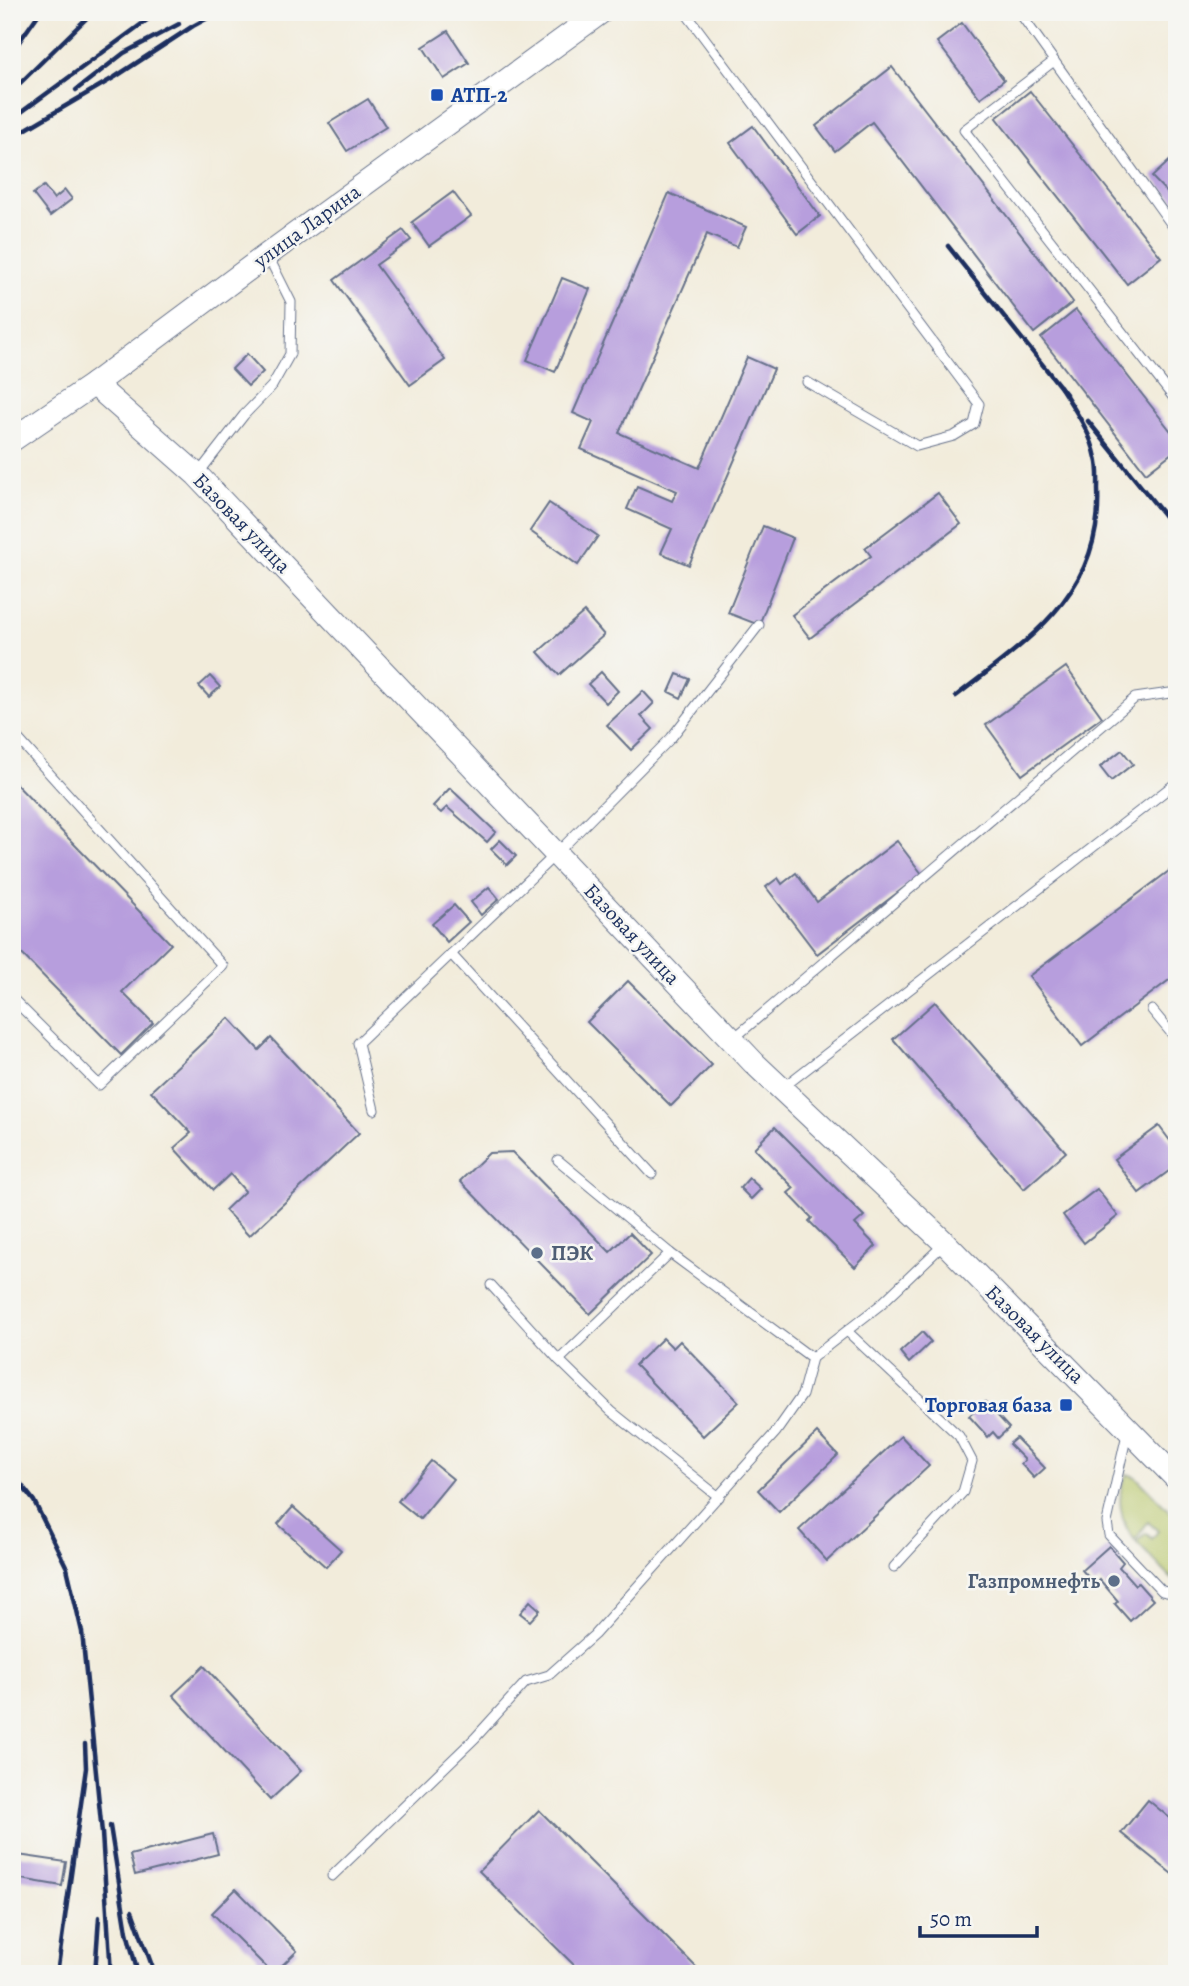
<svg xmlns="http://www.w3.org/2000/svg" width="1189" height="1986" viewBox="0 0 1189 1986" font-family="Alegreya,serif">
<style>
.green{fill:#b7c669;stroke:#697a64;stroke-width:2}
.building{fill:#b79edd}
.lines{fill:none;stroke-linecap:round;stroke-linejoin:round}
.service-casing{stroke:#66718a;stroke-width:11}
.tertiary-casing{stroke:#66718a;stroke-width:25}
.service{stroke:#fff;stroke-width:9}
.tertiary{stroke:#fff;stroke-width:23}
.rail{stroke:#1b2f5e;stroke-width:4.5}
.transit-dot{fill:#1a4fb4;stroke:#f6f6f2;stroke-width:2.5}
.service-dot{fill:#5c6f8a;stroke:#f6f6f2;stroke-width:2.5}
.labels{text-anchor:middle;stroke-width:5;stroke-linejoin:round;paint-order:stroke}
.transit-label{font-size:21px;font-weight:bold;fill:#164399;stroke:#f6f6f2;text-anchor:start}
.street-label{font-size:21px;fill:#1b2f5e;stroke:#f6f6f2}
.service-label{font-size:21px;font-weight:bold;fill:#4e5e75;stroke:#f6f6f2;text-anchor:start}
</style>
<rect width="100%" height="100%" fill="#f6f6f2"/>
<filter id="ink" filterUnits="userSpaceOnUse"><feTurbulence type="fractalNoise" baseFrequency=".0143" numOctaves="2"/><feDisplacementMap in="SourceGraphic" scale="14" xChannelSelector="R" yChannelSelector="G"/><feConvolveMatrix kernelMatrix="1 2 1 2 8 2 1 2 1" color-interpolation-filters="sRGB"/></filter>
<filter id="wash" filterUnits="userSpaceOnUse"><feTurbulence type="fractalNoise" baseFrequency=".00686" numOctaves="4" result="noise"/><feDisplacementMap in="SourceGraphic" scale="28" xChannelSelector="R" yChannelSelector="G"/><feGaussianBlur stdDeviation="1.57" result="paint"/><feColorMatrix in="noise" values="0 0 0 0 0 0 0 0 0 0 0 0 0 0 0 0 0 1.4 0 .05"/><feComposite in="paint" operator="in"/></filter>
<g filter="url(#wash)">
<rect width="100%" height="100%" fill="#f2ecdb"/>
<!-- green -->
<path class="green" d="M1127 1474 1136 1477 1177 1519V1582L1171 1578 1136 1542 1146 1533 1152 1539 1158 1531 1148 1522 1135 1540C1120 1524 1115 1493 1127 1474Z"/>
<g id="blocks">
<!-- building -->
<g class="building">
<path d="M962 23 1004 80 980 98 937 42Z"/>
<path d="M448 31 469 63 444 79 423 47Z"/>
<path d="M892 67 1073 302 1034 333 872 122 835 151 816 126Z"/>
<path d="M1030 91 1161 257 1127 284 996 118Z"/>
<path d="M368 99 386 127 347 151 329 123Z"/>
<path d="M753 126 820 216 797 234 730 143Z"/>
<path d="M1177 154V203L1152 177Z"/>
<path d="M44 186 54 199 65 190 72 199 50 216 33 194Z"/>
<path d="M453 192 471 216 429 246 412 222Z"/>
<path d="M669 193 746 227 737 247 707 234 619 433 699 468 747 357 774 369 689 565 661 553 672 529 627 509 637 486 672 501 677 491 581 449 593 422 573 413Z"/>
<path d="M403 230 411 240 376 265 445 360 410 385 334 280Z"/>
<path d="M562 278 590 289 555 372 527 360Z"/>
<path d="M1076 310 1177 439V449L1146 473 1041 338Z"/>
<path d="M247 354 263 372 248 386 232 369Z"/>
<path d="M938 493 961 524 810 638 792 615 871 556 865 548Z"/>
<path d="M549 503 598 536 578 565 530 531Z"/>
<path d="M763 526 793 538 759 625 728 613Z"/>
<path d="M584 612 604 635 559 675 538 652Z"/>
<path d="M1066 667 1102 717 1022 775 986 725Z"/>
<path d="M601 672 618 691 606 703 588 684Z"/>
<path d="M677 674 690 679 681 698 669 692Z"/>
<path d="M210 676 220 687 209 697 199 686Z"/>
<path d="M643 691 654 703 641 716 653 729 631 750 607 725Z"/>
<path d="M1122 750 1133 764 1111 781 1100 767Z"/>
<path d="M12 780 171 944 122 992 153 1023 121 1055 12 944Z"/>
<path d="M450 788 496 832 487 842 447 807 441 813 433 806Z"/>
<path d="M500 840 516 856 507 865 491 849Z"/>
<path d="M897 841 922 874 817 954 766 887 778 878 782 884 796 873 817 902Z"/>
<path d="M1177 865V974L1082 1046 1029 976Z"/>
<path d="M489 887 499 899 481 915 471 902Z"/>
<path d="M454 905 469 922 447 942 432 924Z"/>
<path d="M628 981 712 1065 671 1106 587 1022Z"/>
<path d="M935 1002 1066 1152 1024 1189 893 1039Z"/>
<path d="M229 1018 259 1050 271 1038 359 1133 249 1236 225 1210 245 1191 230 1174 213 1190 174 1148 191 1133 151 1091Z"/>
<path d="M1159 1126 1177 1150V1165L1139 1193 1114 1159Z"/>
<path d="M775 1127 864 1216 855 1224 876 1246 855 1267 809 1221 812 1218 788 1193 794 1188 754 1148Z"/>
<path d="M512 1152 610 1252 630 1233 651 1255 590 1314 460 1181 489 1153Z"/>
<path d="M749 1178 761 1189 751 1199 740 1188Z"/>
<path d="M1097 1189 1118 1216 1084 1243 1063 1215Z"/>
<path d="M922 1332 931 1342 909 1363 900 1352Z"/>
<path d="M663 1338 673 1348 680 1341 739 1402 703 1436 635 1365Z"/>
<path d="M985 1402 1009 1428 998 1438 993 1432 988 1437 969 1416Z"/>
<path d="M817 1433 838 1455 779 1512 758 1490Z"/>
<path d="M901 1436 929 1466 827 1561 799 1530Z"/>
<path d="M1016 1438 1045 1468 1034 1478 1021 1464 1025 1460 1009 1444Z"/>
<path d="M431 1461 453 1479 420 1519 398 1501Z"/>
<path d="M293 1507 341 1550 326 1567 278 1524Z"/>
<path d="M1109 1546 1123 1562 1119 1567 1135 1585 1138 1583 1153 1600 1130 1621 1115 1604 1118 1601 1100 1580 1095 1585 1082 1570Z"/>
<path d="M530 1601 540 1610 530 1621 520 1613Z"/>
<path d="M204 1666 301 1771 270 1800 173 1695Z"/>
<path d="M1148 1800 1177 1824V1878L1121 1833Z"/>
<path d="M539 1810 701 1972 700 1974H583L479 1871Z"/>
<path d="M213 1834 218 1854 135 1875 130 1855Z"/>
<path d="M18 1855 66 1862 62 1886 15 1878Z"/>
<path d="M236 1889 297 1951 273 1974 212 1913Z"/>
</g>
</g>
</g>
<g filter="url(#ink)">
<use href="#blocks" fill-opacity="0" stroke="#66718a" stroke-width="2"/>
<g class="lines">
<defs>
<g id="service">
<path d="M685 12 979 404 974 424 954 436 917 446 807 382"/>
<path d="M1019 12 1177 232"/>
<path d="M1054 61 964 130 1177 402"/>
<path d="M198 474 244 415 272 386 290 354 291 302 268 256"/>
<path d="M12 732 223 966 99 1085 12 998"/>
<path d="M451 954 652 1174"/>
<path d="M1152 1010 1177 1040"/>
<path d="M733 1039 1135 698 1177 692"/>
<path d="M781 1089 1177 782"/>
<path d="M374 1110 358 1043 556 854 671 738 759 625"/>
<path d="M558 1160 670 1253 812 1358"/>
<path d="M491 1285 559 1360 611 1411 719 1497"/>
<path d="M848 1332 959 1436 972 1461 963 1492 894 1567"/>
<path d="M559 1360 670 1253"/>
<path d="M1127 1434 1107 1522 1109 1535 1162 1591 1177 1594"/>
<path d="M332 1876 475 1738 526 1682 549 1675 594 1635 776 1432 802 1395 812 1358 880 1305 944 1244"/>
</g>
<g id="tertiary">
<path d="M94 384 197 475 754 1063 945 1243 1177 1479"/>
<path d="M12 440 94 384 267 255 601 12"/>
</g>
</defs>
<!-- service casing -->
<use href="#service" class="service-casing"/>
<!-- tertiary casing -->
<use href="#tertiary" class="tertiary-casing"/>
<!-- service -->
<use href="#service" class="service"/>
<!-- tertiary -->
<use href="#tertiary" class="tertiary"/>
<!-- rail -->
<g class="rail">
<path d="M12 52 40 12"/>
<path d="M76 90 124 53 179 24"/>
<path d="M12 91 93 12"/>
<path d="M12 119 158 12"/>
<path d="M23 131 115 77 193 26 219 12"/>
<path d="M948 246 1066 394"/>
<path d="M1088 421 1177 531"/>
<path d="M956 696C1028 640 1103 593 1098 490 1098 480 1099 468 1096 458 1091 432 1074 409 1060 386"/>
<path d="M12 1473 34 1501 67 1568 82 1632 102 1833 111 1974"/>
<path d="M110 1826 127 1932 138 1974"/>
<path d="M132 1911 155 1974"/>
<path d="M57 1974 86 1768 85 1744"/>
<path d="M95 1974 99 1917"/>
</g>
</g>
</g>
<!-- markers -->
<g class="transit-dot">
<rect x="430" y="88" width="14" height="14" rx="3.5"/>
<rect x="1059" y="1398" width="14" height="14" rx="3.5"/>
</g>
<g class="service-dot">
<circle cx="537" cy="1253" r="7"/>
<circle cx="1114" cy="1581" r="7"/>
</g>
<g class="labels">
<!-- transit labels -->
<g class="transit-label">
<text x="451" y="102">АТП-2</text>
<text x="1052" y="1412" text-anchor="end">Торговая база</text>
</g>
<!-- street labels -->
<g class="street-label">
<text transform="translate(307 226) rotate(-36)" y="7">улица Ларина</text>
<text transform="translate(242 523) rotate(46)" y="7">Базовая улица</text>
<text transform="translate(632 934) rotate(47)" y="7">Базовая улица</text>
<text transform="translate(1035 1334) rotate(45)" y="7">Базовая улица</text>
</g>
<!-- service labels -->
<g class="service-label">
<text x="551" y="1260">ПЭК</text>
<text x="1100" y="1588" text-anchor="end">Газпромнефть</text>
</g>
</g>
<!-- margin -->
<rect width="1189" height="1986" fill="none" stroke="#f6f6f2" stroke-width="42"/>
<!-- scale -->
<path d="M920 1926v10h117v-10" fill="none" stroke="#1b2f5e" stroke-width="3.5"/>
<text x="930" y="1926" font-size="21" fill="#1b2f5e" stroke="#f6f6f2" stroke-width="5" paint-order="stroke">50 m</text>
</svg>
